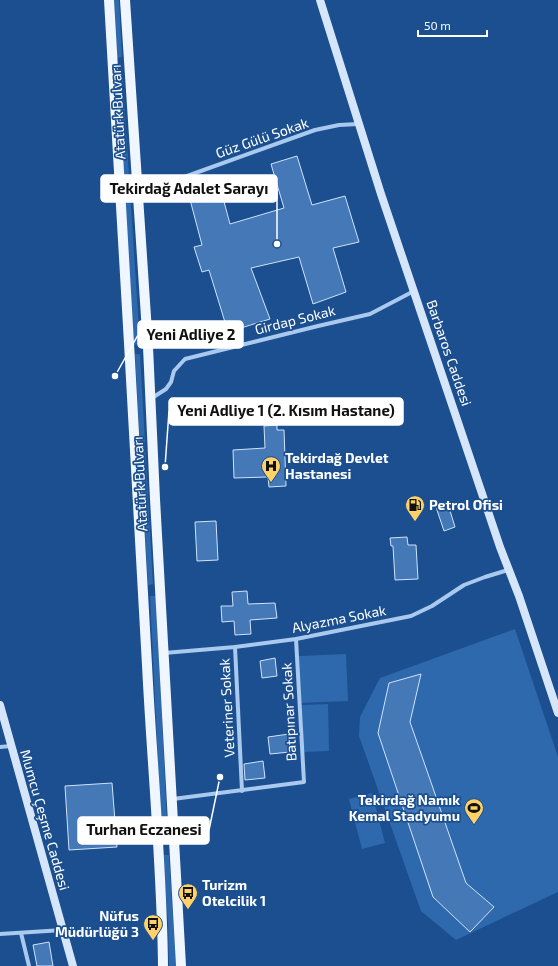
<svg xmlns="http://www.w3.org/2000/svg" width="558" height="966" viewBox="0 0 558 966" font-family="'Exo 2',sans-serif">
<style>
.green{fill:#2e69ad}
.building{fill:#4478b7;stroke:#cfe3fa}
.lines{fill:none;stroke-linecap:round;stroke-linejoin:round}
.street{stroke:#a9c9ee;stroke-width:4}
.secondary{stroke:#d6e6fa;stroke-width:8}
.primary{stroke:#f0f6ff;stroke-width:10}
.labels{text-anchor:middle;stroke-width:3.5;stroke-linejoin:round;paint-order:stroke}
.street-label{font-size:14px;fill:#fff;stroke:#1b4f8f}
.poi-label{font-size:14px;font-weight:bold;fill:#fff;stroke:#1b4f8f;text-anchor:start}
.leader{fill:none;stroke:#fff;stroke-width:1.5}
.callout-dot{fill:#fff;stroke:#1b4f8f;stroke-width:1.5}
.callout{fill:#fff;stroke:#fff;stroke-width:1.5}
.callout-label{font-size:15px;text-anchor:middle;font-weight:bold;fill:#111}
</style>
<rect width="100%" height="100%" fill="#1b4f8f"/>
<!-- green -->
<g class="green">
<path d="M114 0H119L122 57 117 58Z"/>
<path d="M116 69H122L140 344 134 345Z"/>
<path d="M135 354H140L153 584 148 585Z"/>
<path d="M150 596H156L167 823H161Z"/>
<path d="M515 629 558 757V892L456 940 421 911 359 736 360 717 380 678Z"/>
<path d="M346 654 348 701 300 703 299 656Z"/>
<path d="M328 704 329 751 303 752 302 705Z"/>
<path d="M372 793 385 843 362 849 349 799Z"/>
<path d="M163 855H169L176 966H169L168 923Z"/>
</g>
<!-- building -->
<g class="building">
<path d="M297 156 312 205 345 196 359 242 333 248 346 292 313 304 299 257 251 268 270 319 228 332 209 270 202 272 194 247 202 245 188 192 219 183 230 224 284 208 271 164Z"/>
<path d="M277 425V430H284L286 486 269 487 268 477 234 478 233 450 265 448 264 426Z"/>
<path d="M448 504 455 527 444 531 436 507Z"/>
<path d="M216 521 218 560 197 561 195 522Z"/>
<path d="M407 537 408 545H416L418 579 395 580 393 546H391L390 538Z"/>
<path d="M247 591 248 604 275 603 277 618 250 620 251 634 235 635 234 621 222 622 221 606H233L232 592Z"/>
<path d="M275 658 277 676 262 678 260 661Z"/>
<path d="M421 674 410 722 466 883 494 907 470 932 433 897 378 733 389 683Z"/>
<path d="M289 734 290 752 270 754 268 737Z"/>
<path d="M263 761 265 778 245 780 244 764Z"/>
<path d="M112 783 117 847 69 850 65 786Z"/>
<path d="M49 942 53 966H37L33 945Z"/>
</g>
<g class="lines">
<!-- street -->
<g class="street">
<path d="M176 180 315 130 339 125 358 124"/>
<path d="M152 398 166 389 171 382 174 371 185 359 318 326 370 314 414 291"/>
<path d="M235 647 242 791"/>
<path d="M164 653 235 647 296 639 411 616 432 606 464 585 485 577 508 570"/>
<path d="M0 747 11 746"/>
<path d="M173 799 304 782 296 639"/>
<path d="M21 933 29 966"/>
<path d="M0 934 63 930"/>
</g>
<!-- secondary -->
<g class="secondary">
<path d="M320 0 381 194 500 547 519 596 558 713"/>
<path d="M0 705 73 966"/>
</g>
<!-- primary -->
<g class="primary">
<path d="M109 0C122 222 135 443 147 665 152 765 162 866 163 966"/>
<path d="M125 0 148 347 155 499 181 966"/>
</g>
</g>
<!-- icons -->
<defs>
<symbol id="hospital-pin" viewBox="-11 -11 22 30"><path d="M0 17L-7.5 6A9.5 9.5 0 1 1 7.5 6Z" fill="#ffd166" stroke="#1b4f8f"/><path d="M-5-5h3v3.5h4V-5h3V5h-3V1.5h-4V5h-3Z" fill="#111"/></symbol>
<symbol id="fuel-pin" viewBox="-11 -11 22 30"><path d="M0 17L-7.5 6A9.5 9.5 0 1 1 7.5 6Z" fill="#ffd166" stroke="#1b4f8f"/><path d="M-5.5-6h7V0h2V4h1.3V-2.5L3-4.5l.8-.8L6-3V5H2.5V1h-1V6h-7ZM-4.2-4.7v3.2H.2V-4.7Z" fill="#111"/></symbol>
<symbol id="stadium-pin" viewBox="-11 -11 22 30"><path d="M0 17L-7.5 6A9.5 9.5 0 1 1 7.5 6Z" fill="#ffd166" stroke="#1b4f8f"/><path d="M0-5a6.5 5 0 1 0 0 10a6.5 5 0 1 0 0-10ZM-3.5-1.8h7v3.6h-7Z" fill="#111"/></symbol>
<symbol id="bus-pin" viewBox="-11 -11 22 30"><path d="M0 17L-7.5 6A9.5 9.5 0 1 1 7.5 6Z" fill="#ffd166" stroke="#1b4f8f"/><path d="M-5-6H5V4H4V6H2V4H-2V6H-4V4H-5ZM-3.5-4V0h7V-4ZM-3.5 1.2v1.5H-2V1.2ZM2 1.2v1.5H3.5V1.2Z" fill="#111"/></symbol>
</defs>
<g fill-rule="evenodd">
<use href="#hospital-pin" x="260" y="455" width="22" height="30"/>
<use href="#fuel-pin" x="404" y="494" width="22" height="30"/>
<use href="#stadium-pin" x="463" y="797" width="22" height="30"/>
<use href="#bus-pin" x="177" y="882" width="22" height="30"/>
<use href="#bus-pin" x="142" y="913" width="22" height="30"/>
</g>
<g class="labels">
<!-- street labels -->
<g class="street-label">
<text transform="translate(118 112) rotate(-93)" y="5">Atatürk Bulvarı</text>
<text transform="translate(262 138) rotate(-19)" y="5">Güz Gülü Sokak</text>
<text transform="translate(295 320) rotate(-14)" y="5">Girdap Sokak</text>
<text transform="translate(449 353) rotate(71)" y="5">Barbaros Caddesi</text>
<text transform="translate(140 484) rotate(-93)" y="5">Atatürk Bulvarı</text>
<text transform="translate(339 619) rotate(-11)" y="5">Alyazma Sokak</text>
<text transform="translate(227 708) rotate(-93)" y="5">Veteriner Sokak</text>
<text transform="translate(289 712) rotate(-93)" y="5">Batıpınar Sokak</text>
<text transform="translate(45 820) rotate(74)" y="5">Mumcu Çeşme Caddesi</text>
</g>
<!-- poi labels -->
<g class="poi-label">
<text x="285" y="463">Tekirdağ Devlet<tspan x="285" dy="16">Hastanesi</tspan></text>
<text x="429" y="510">Petrol Ofisi</text>
<text x="460" y="805" text-anchor="end">Tekirdağ Namık<tspan x="460" dy="16">Kemal Stadyumu</tspan></text>
<text x="202" y="890">Turizm<tspan x="202" dy="16">Otelcilik 1</tspan></text>
<text x="139" y="921" text-anchor="end">Nüfus<tspan x="139" dy="16">Müdürlüğü 3</tspan></text>
</g>
</g>
<!-- callouts -->
<path class="leader" d="M277 244L277 189M115 376L138 335M165 467L169 411M220 777L209 830"/>
<g class="callout-dot">
<circle cx="277" cy="244" r="4"/>
<circle cx="115" cy="376" r="4"/>
<circle cx="165" cy="467" r="4"/>
<circle cx="220" cy="777" r="4"/>
</g>
<g class="callout">
<rect x="101" y="175" width="176" height="27" rx="4"/>
<rect x="138" y="321" width="105" height="27" rx="4"/>
<rect x="169" y="398" width="234" height="27" rx="4"/>
<rect x="78" y="817" width="131" height="27" rx="4"/>
</g>
<g class="callout-label">
<text x="189" y="194">Tekirdağ Adalet Sarayı</text>
<text x="191" y="340">Yeni Adliye 2</text>
<text x="286" y="416">Yeni Adliye 1 (2. Kısım Hastane)</text>
<text x="144" y="835">Turhan Eczanesi</text>
</g>
<!-- scale -->
<path d="M418 30v6h69v-6" fill="none" stroke="#ffffff" stroke-width="2"/>
<text x="424" y="30" font-size="12" fill="#ffffff" stroke="#1b4f8f" stroke-width="3" paint-order="stroke">50 m</text>
</svg>
